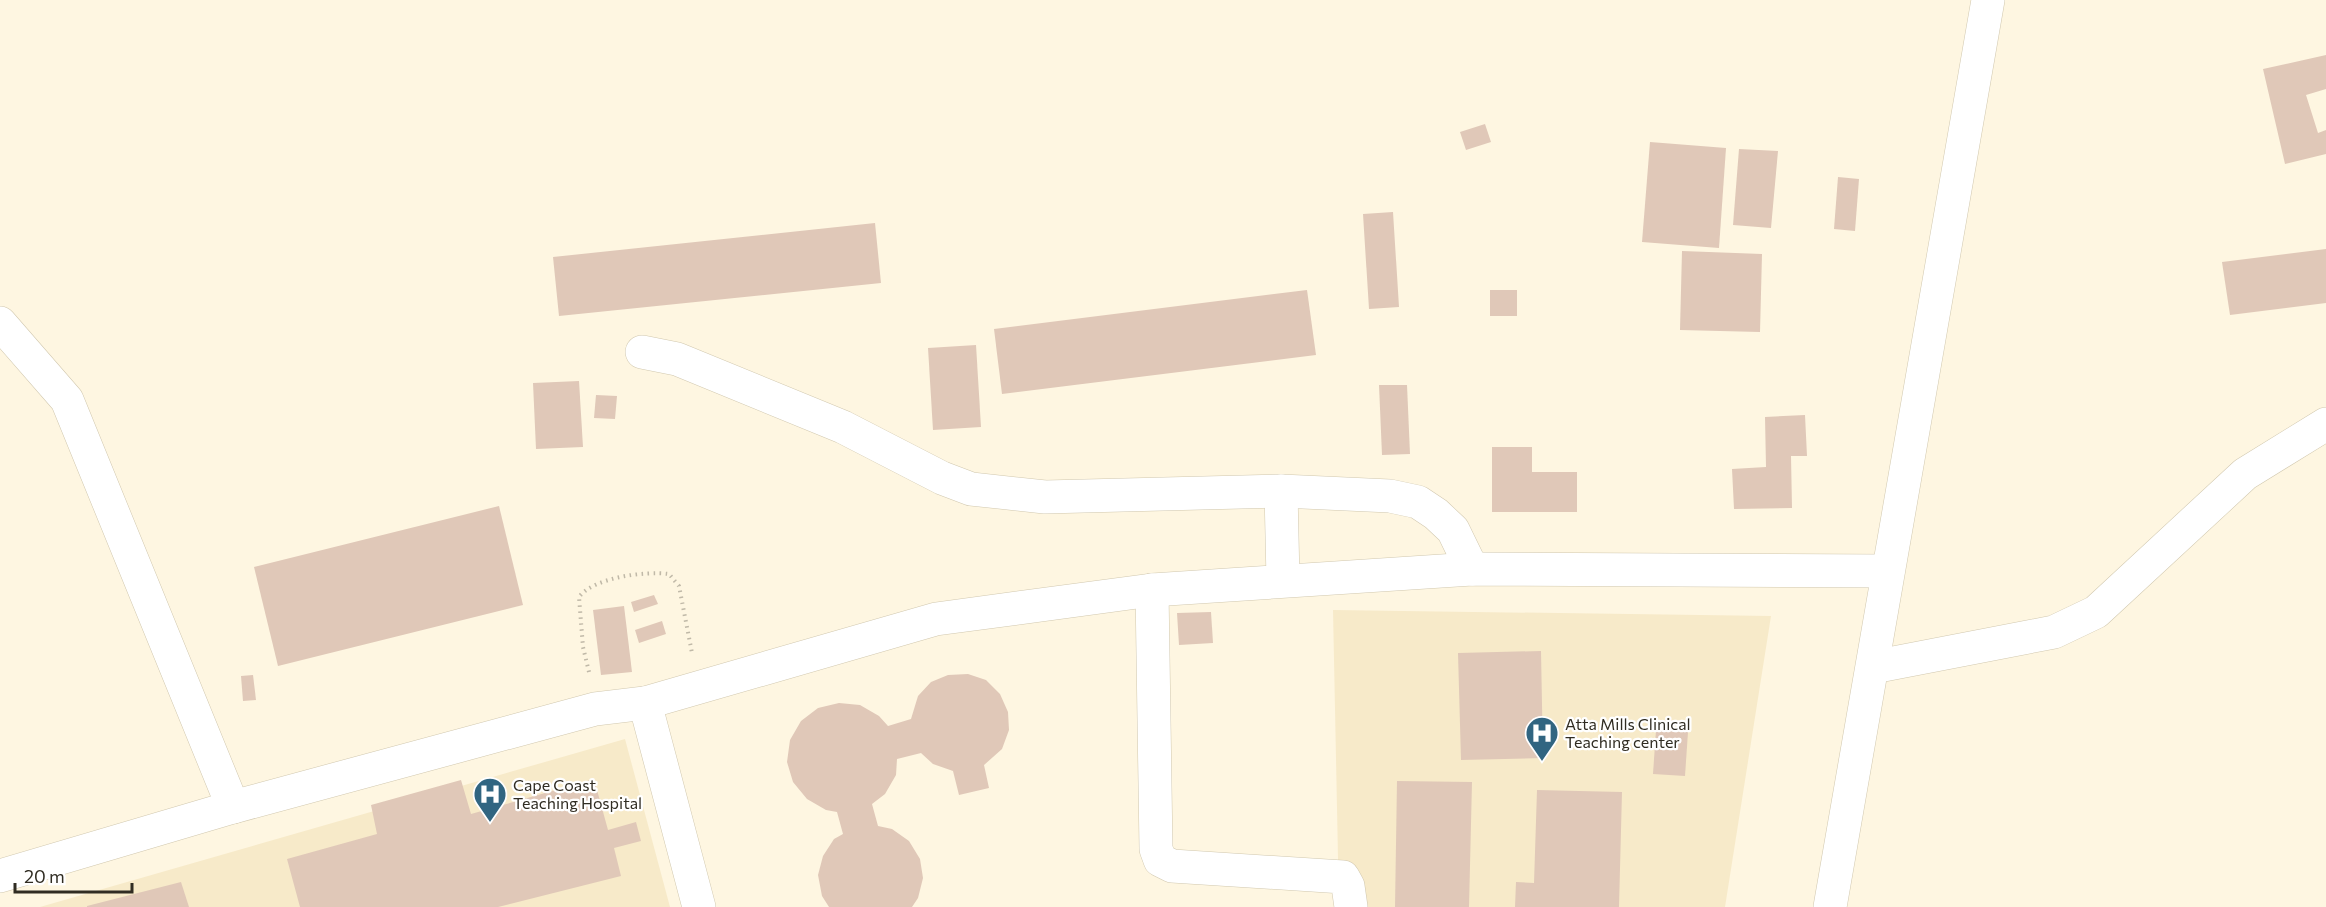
<svg xmlns="http://www.w3.org/2000/svg" width="2326" height="907" viewBox="0 0 2326 907" font-family="Commissioner,sans-serif">
<style>
.built{fill:#f7eac9}
.building{fill:#e0c8b8}
.lines{fill:none;stroke-linecap:round;stroke-linejoin:round}
.street-casing{stroke:#d1c8af;stroke-width:34}
.path{stroke:#c0b9a8;stroke-width:4;stroke-dasharray:1.5 4.5;stroke-linecap:butt}
.street{stroke:#fff;stroke-width:33}
.labels{text-anchor:middle;stroke-width:4.5;stroke-linejoin:round;paint-order:stroke}
.poi-label{font-size:16px;fill:#302c22;stroke:#fff;text-anchor:start}
</style>
<rect width="100%" height="100%" fill="#fef6e1"/>
<!-- built -->
<g class="built">
<path d="M1333 610 1771 616 1725 907H1339Z"/>
<path d="M625 739 670 907H40Z"/>
</g>
<!-- building -->
<g class="building">
<path d="M2326 55V89L2306 95 2318 133 2326 130V154L2285 164 2263 69Z"/>
<path d="M1485 124 1491 142 1466 150 1460 132Z"/>
<path d="M1650 142 1726 148 1719 248 1642 242Z"/>
<path d="M1739 149 1778 151 1771 228 1733 225Z"/>
<path d="M1838 177 1859 179 1855 231 1834 229Z"/>
<path d="M1393 212 1399 307 1369 309 1363 214Z"/>
<path d="M875 223 881 283 559 316 553 257Z"/>
<path d="M2326 249V303L2230 315 2222 262Z"/>
<path d="M1682 251 1762 254 1760 332 1680 330Z"/>
<path d="M1307 290 1316 355 1002 394 994 329Z"/>
<rect x="1490" y="290" width="27" height="26"/>
<path d="M976 345 981 427 933 430 928 348Z"/>
<path d="M579 381 583 447 536 449 533 383Z"/>
<path d="M1379 385H1407L1410 454 1382 455Z"/>
<path d="M596 395 617 396 615 419 594 418Z"/>
<path d="M1805 415 1807 456H1791L1792 508 1734 509 1732 469 1766 467 1765 417Z"/>
<path d="M1492 447H1532V472H1577V512H1492Z"/>
<path d="M499 506 523 605 278 666 254 567Z"/>
<path d="M654 595 658 604 634 612 631 602Z"/>
<path d="M624 606 632 672 601 675 593 610Z"/>
<path d="M1211 612 1213 643 1179 645 1177 613Z"/>
<path d="M662 621 666 634 639 643 635 630Z"/>
<path d="M1541 651 1543 758 1461 760 1458 653Z"/>
<path d="M968 674 986 680 1000 694 1008 712 1009 730 1002 749 984 765 989 788 959 795 953 771 933 764 921 753 897 759 896 775 885 794 872 804 878 826 892 829 909 841 920 859 923 878 918 898 912 907H829L822 896 818 875 823 856 834 839 843 834 837 812 826 810 807 799 793 782 787 762 790 740 801 721 818 708 839 703 860 705 879 716 888 726 911 719 918 696 931 682 948 675Z"/>
<path d="M253 675 256 700 243 701 241 676Z"/>
<path d="M1656 730 1688 732 1685 776 1653 774Z"/>
<path d="M594 779 608 830 636 822 641 841 614 848 621 876 498 907H300L287 859 377 834 371 805 461 780 471 814Z"/>
<path d="M1397 781 1472 782 1469 907H1395Z"/>
<path d="M1537 790 1622 792 1619 907H1515L1516 882 1534 883Z"/>
<path d="M181 882 189 907H87V906Z"/>
</g>
<g class="lines">
<defs>
<g id="street">
<path d="M0 323 67 400 233 807"/>
<path d="M642 352 677 359 843 427 942 478 971 489 1045 497 1281 491 1390 496 1418 502 1436 514 1453 530 1472 569"/>
<path d="M1281 491 1283 580"/>
<path d="M1152 590 1156 849 1160 860 1172 866 1343 877 1348 886 1351 907"/>
<path d="M1873 667 2054 632 2096 612 2245 474 2326 424"/>
<path d="M645 703 936 619 1152 590 1472 569 1888 571"/>
<path d="M0 876 233 807 595 709 645 703 699 907"/>
<path d="M1830 907 1988 0"/>
</g>
</defs>
<!-- street casing -->
<use href="#street" class="street-casing"/>
<!-- path -->
<path class="path" d="M589 672 583 647 579 597C594 577 646 571 669 574L679 586 692 653"/>
<!-- street -->
<use href="#street" class="street"/>
</g>
<!-- icons -->
<defs>
<symbol id="hospital-pin" viewBox="-11 -11 22 30"><path d="M0 17L-7.5 6A9.5 9.5 0 1 1 7.5 6Z" fill="#316581" stroke="#fff"/><path d="M-5-5h3v3.5h4V-5h3V5h-3V1.5h-4V5h-3Z" fill="#fff"/></symbol>
</defs>
<g fill-rule="evenodd">
<use href="#hospital-pin" x="1523" y="714" width="38" height="52"/>
<use href="#hospital-pin" x="471" y="775" width="38" height="52"/>
</g>
<g class="labels">
<!-- poi labels -->
<g class="poi-label">
<text x="1565" y="730">Atta Mills Clinical<tspan x="1565" dy="18">Teaching center</tspan></text>
<text x="513" y="791">Cape Coast<tspan x="513" dy="18">Teaching Hospital</tspan></text>
</g>
</g>
<!-- scale -->
<path d="M15 883v9h117v-9" fill="none" stroke="#302c22" stroke-width="3"/>
<text x="24" y="883" font-size="18" fill="#302c22" stroke="#ffffff" stroke-width="4.5" paint-order="stroke">20 m</text>
</svg>
